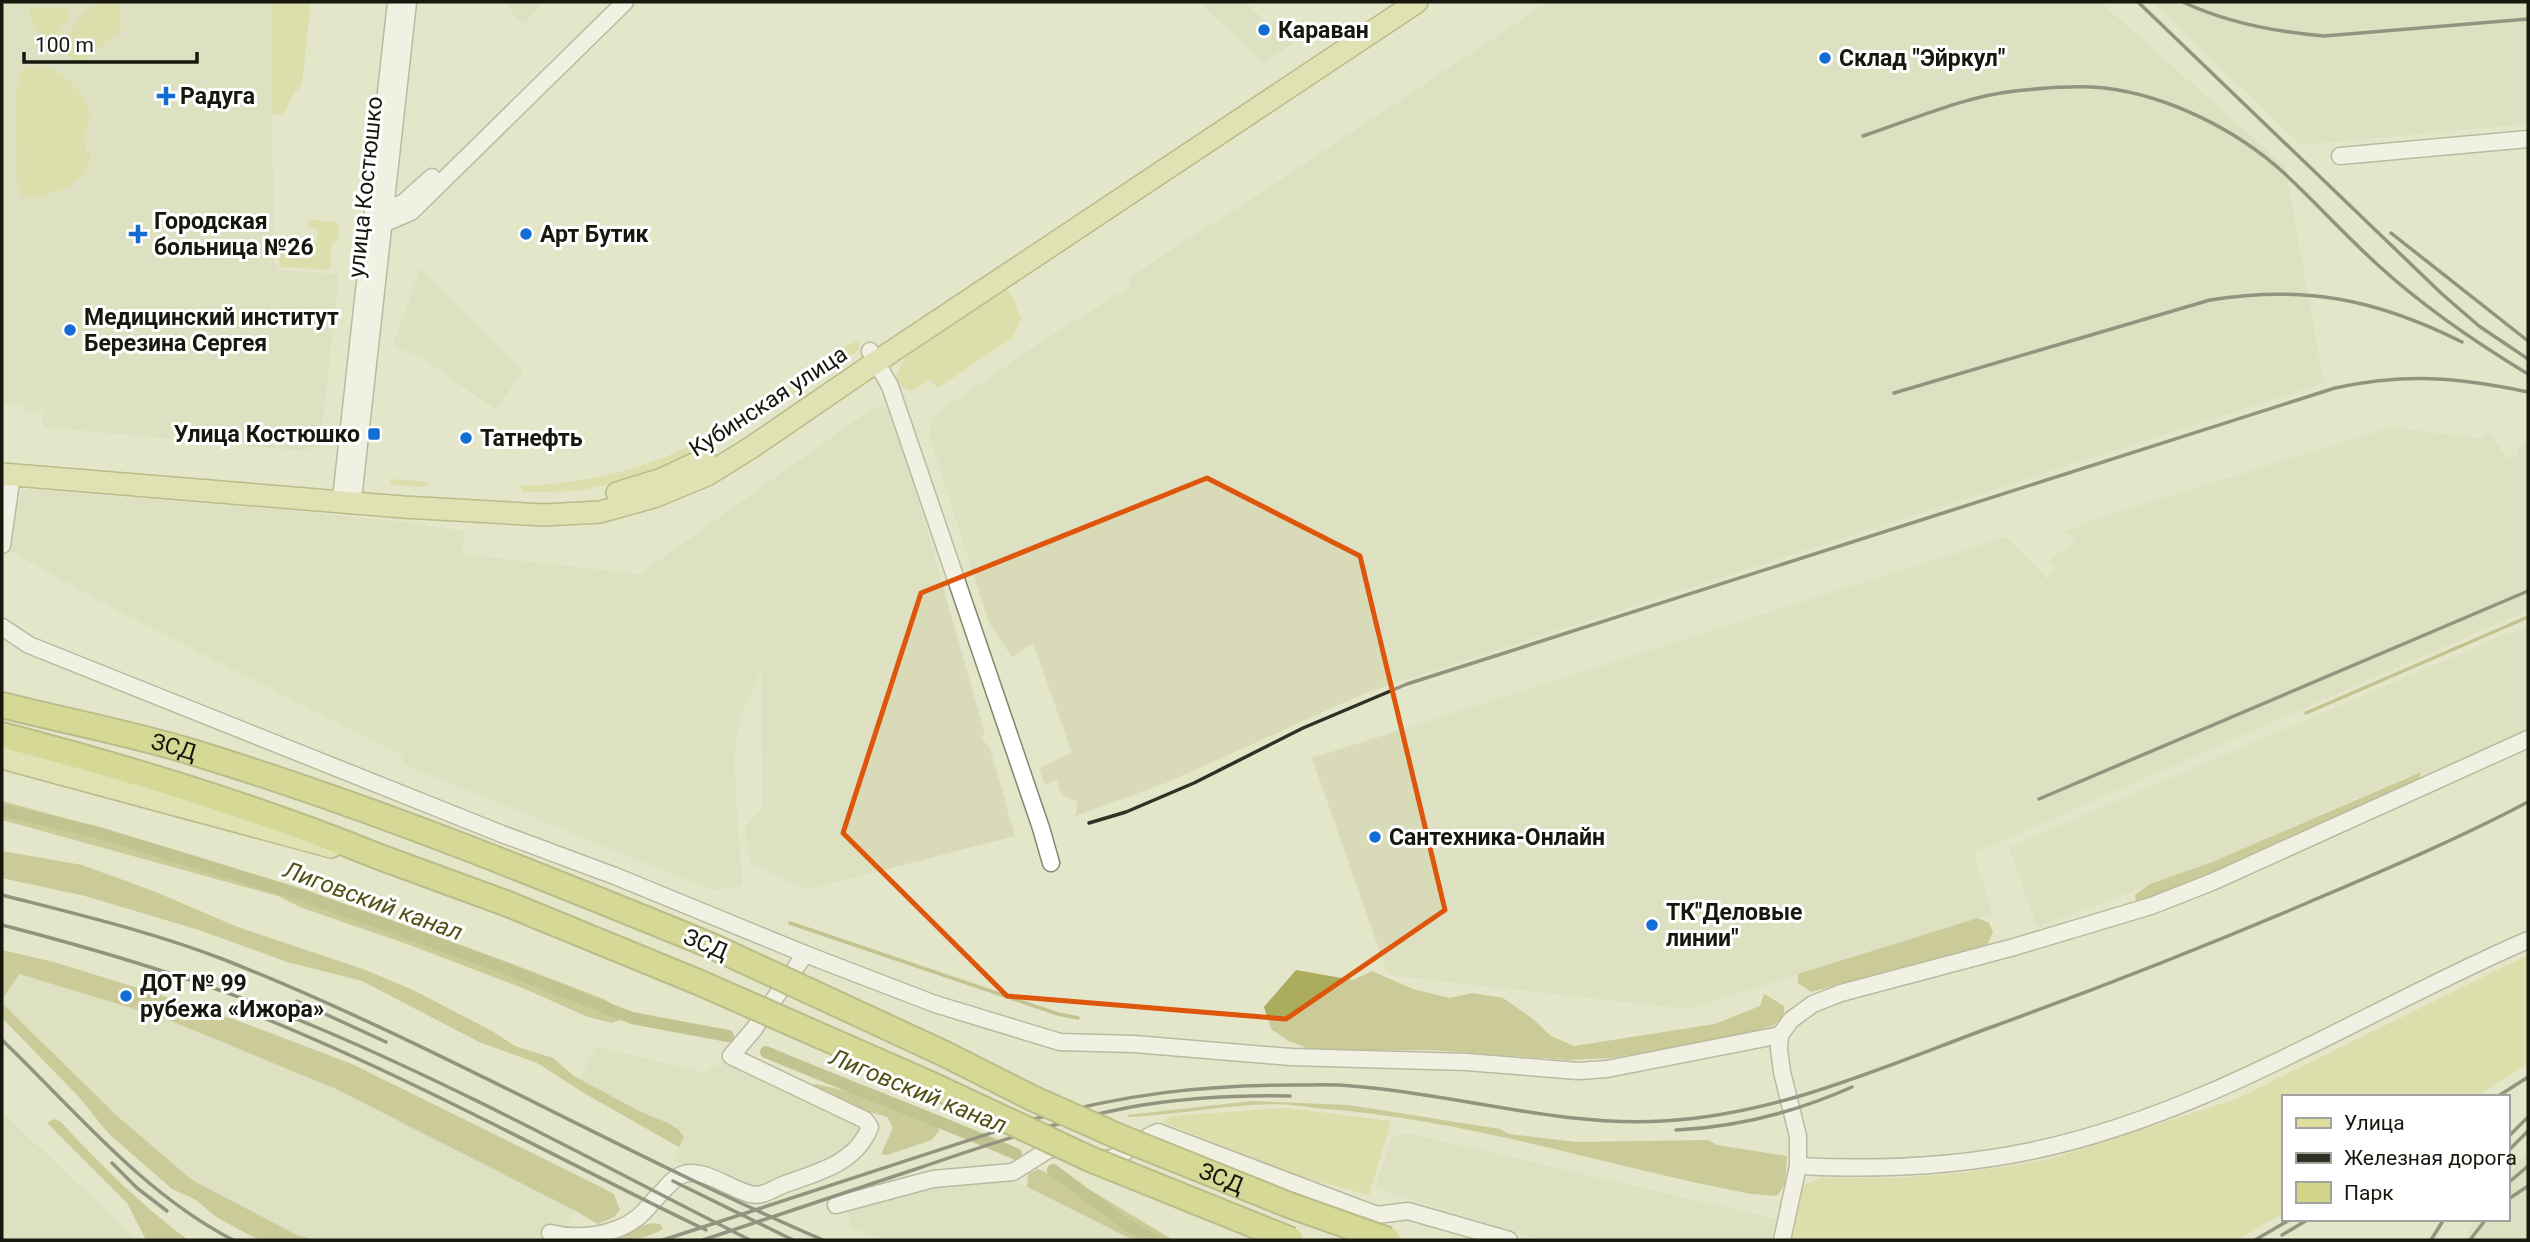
<svg xmlns="http://www.w3.org/2000/svg" width="2530" height="1242" viewBox="0 0 2530 1242" font-family="Roboto,sans-serif">
<style>
.built{fill:#d8dab8}
.green{fill:#d2d488}
.forest{fill:#abac5c}
.lines{fill:none;stroke-linecap:round;stroke-linejoin:round}
.stream{stroke:#989a4a;stroke-width:3.5}
.canal{stroke:#989a4a;stroke-width:12}
.minor-casing{stroke:#85866d;stroke-width:19}
.major-casing{stroke:#888a3c;stroke-width:24}
.highway-casing{stroke:#888a3c;stroke-width:28}
.minor{stroke:#fff;stroke-width:16}
.major{stroke:#ddde9a;stroke-width:21}
.highway{stroke:#c6c856;stroke-width:24}
.rail{stroke:#303125;stroke-width:3.5}
.highway-bridge-casing{stroke:#888a3c;stroke-width:28;stroke-linecap:butt}
.highway-bridge{stroke:#c6c856;stroke-width:24}
.marked{fill:none;stroke:#de560c;stroke-width:5;stroke-linejoin:round}
.poi-dot{fill:#146cd5;stroke:#fff;stroke-width:2.5}
.labels{text-anchor:middle;stroke-width:6;stroke-linejoin:round;paint-order:stroke}
.poi-label{font-size:23px;font-weight:bold;fill:#16170d;stroke:#fff;text-anchor:start}
.street-label{font-size:23px;fill:#16170d;stroke:#fff}
.water-label{font-size:24px;font-style:italic;fill:#515215;stroke:#fff}
</style>
<rect width="100%" height="100%" fill="#e4e6ca"/>
<!-- built -->
<g class="built">
<path d="M2 2H271L274 263 279 270 339 274 321 437 315 447 305 451 43 427V407L36 414 25 413V405H2Z"/>
<path d="M503 2H545L523 24Z"/>
<path d="M1199 2H1245L1269 24 1277 20 1295 43 1262 62Z"/>
<path d="M1548 2H2100L2285 166 2324 383 1398 682 1361 695 1166 783 1075 816 1078 802 1064 796 1058 788 1059 779 1045 785 1039 768 1072 753 1033 643 1012 657 989 623 929 435 934 415 1049 337 1131 286 1128 280 1160 257 1284 178Z"/>
<path d="M2152 2H2528V124L2301 145Z"/>
<path d="M421 268 523 371 496 410 422 358 393 345Z"/>
<path d="M874 407 889 408 917 495 985 735 981 738 990 748 1015 836 806 890 750 862 745 828 763 806 761 672 740 718 734 759 742 886 711 890 404 764 400 754 122 613 8 550 22 489 274 509 404 522 464 531 462 554 640 574Z"/>
<path d="M2392 427 2481 439 2490 433 2508 460 2517 455V449L2528 442V610L1974 853 1992 914 1687 1009 1388 975 1312 758 2006 537 2046 577 2026 597 2055 570 2049 561 2076 540 2066 532 2089 521Z"/>
<path d="M2528 625V729L2434 771 2408 776 2210 863 2037 927 2009 847Z"/>
<path d="M18 974 164 1018 336 1089 574 1210 560 1240H317L297 1235 192 1180 116 1115 2 1003Z"/>
<path d="M596 1047 704 1072 721 1062 868 1126 849 1152 761 1194 673 1160 684 1137 578 1083Z"/>
<path d="M2 1112 130 1233 140 1240H2Z"/>
<path d="M1407 1133 1776 1219 1771 1240H1540L1375 1188 1392 1136Z"/>
<path d="M2528 1150V1240H2463L2477 1219H2507V1178Z"/>
<path d="M1003 1176 1133 1240H882L850 1226 846 1204Z"/>
</g>
<!-- green -->
<g class="green">
<path d="M98 2H120L121 30 79 64 57 49 86 10Z"/>
<path d="M271 2H311L302 84 290 99 286 111 282 114 272 115Z"/>
<path d="M30 7 67 8 70 16 50 44C34 30 30 29 30 7Z"/>
<path d="M40 66C68 73 80 89 91 115L87 119 86 151 90 152C96 181 44 202 20 196L21 193 17 189 15 91 21 78 17 75C24 68 30 65 40 66Z"/>
<path d="M309 219 339 223 337 243H332L330 270 279 267 281 239 317 241 318 229 308 228Z"/>
<path d="M1003 288C1016 294 1014 307 1021 318L1013 337 938 388 931 380 910 391 899 385 895 378 908 352Z"/>
<path d="M858 340 860 347 857 351C774 408 693 468 592 488 569 493 546 491 523 492L519 486C607 483 677 460 751 412 786 389 821 359 858 340Z"/>
<path d="M391 479 429 482 423 487 390 485Z"/>
<path d="M2528 955V1064L2474 1097H2283V1213L2237 1240H1792L1802 1186 1820 1178H1899L1969 1172 2047 1160 2236 1099Z"/>
<path d="M1287 1108 1391 1121 1369 1195 1291 1174 1163 1122 1172 1116Z"/>
</g>
<!-- forest -->
<g class="forest">
<path d="M2421 772 2419 780C2348 812 2278 845 2207 876 2186 885 2159 902 2136 901L2135 895 2150 884 2210 863Z"/>
<path d="M2 801C207 855 409 922 606 1000L628 1017 612 1023 588 1017 525 989 407 944 302 908 278 896 2 820Z"/>
<path d="M2 851 82 865 156 892 235 926 363 969 413 990 492 1031 515 1046 553 1058 574 1076 641 1112 668 1123 678 1129 684 1137 679 1147 589 1096 537 1063 479 1042 362 981 287 962 199 930 85 896 2 878Z"/>
<path d="M1978 918 1989 923 1993 932 1987 945 1811 992 1798 983V974Z"/>
<path d="M2 950 54 962 157 994 236 1020 352 1064 601 1187 614 1194 620 1210 614 1217 598 1224 574 1210 336 1089 164 1018 19 974 2 1000Z"/>
<path d="M1296 970 1353 980 1372 971 1413 989 1450 998 1472 993 1503 998 1533 1019 1551 1036 1574 1046 1715 1024 1760 1006 1764 994 1784 1006V1018L1772 1026 1742 1035 1612 1058 1568 1060 1431 1050 1314 1051 1287 1040 1271 1029 1264 1007Z"/>
<path d="M2 1003 116 1115 192 1180 297 1235 317 1240H259L216 1217 196 1200 172 1189 108 1133 78 1096 2 1018Z"/>
<path d="M817 1084 862 1095 929 1121 938 1127 939 1131 932 1140 887 1155 881 1154 893 1128 887 1117 870 1112 835 1111 810 1086Z"/>
<path d="M1252 1101 1349 1105 1500 1129 1509 1134 1576 1142 1708 1140 1717 1145 1787 1156 1785 1184 1777 1196 1751 1194C1609 1167 1470 1120 1325 1109 1307 1107 1289 1104 1272 1104 1224 1105 1177 1115 1129 1117L1127 1115Z"/>
<path d="M54 1119 61 1122C101 1166 142 1205 188 1240H146L127 1203 47 1123Z"/>
<path d="M1038 1169 1092 1191 1173 1240H1133L1027 1187 1028 1174Z"/>
<path d="M652 1223 660 1224 663 1229C641 1242 619 1240 595 1240Z"/>
</g>
<g class="lines">
<!-- stream -->
<g class="stream">
<path d="M2306 713 2528 617"/>
<path d="M790 923 1058 1014 1078 1018"/>
</g>
<!-- canal -->
<g class="canal">
<path d="M2 810 96 832 302 895 488 962 632 1018 728 1036"/>
<path d="M766 1052C849 1087 933 1118 1016 1154"/>
<path d="M1053 1170 1123 1222 1153 1240"/>
</g>
<defs>
<g id="minor">
<path d="M2340 156 2528 139"/>
<path d="M378 215 385 209 403 203 432 177"/>
<path d="M376 220 390 221 411 212 625 2"/>
<path d="M870 351 890 386 1041 828 1051 863"/>
<path d="M348 502 354 490 408 2"/>
<path d="M348 502 342 490 396 2"/>
<path d="M2 545 12 475"/>
<path d="M2 627 29 645 502 834 615 876 805 954 935 1004 1060 1042 1134 1044 1291 1057 1467 1062 1578 1071 1607 1069 1780 1035"/>
<path d="M1098 1159C1123 1162 1136 1139 1158 1132L1377 1215 1408 1211 1509 1240"/>
<path d="M1798 1166C1875 1170 1954 1167 2031 1151 2209 1114 2363 1011 2528 940"/>
<path d="M836 1205 933 1179 1013 1172 1048 1150 1064 1147"/>
<path d="M550 1233C577 1240 614 1236 637 1218 645 1212 652 1202 659 1195 666 1188 674 1177 684 1174 704 1168 730 1189 750 1194 764 1197 772 1189 785 1184 819 1172 856 1163 870 1127L865 1120 731 1056 754 1029 805 954"/>
<path d="M1782 1240 1798 1166V1136L1782 1072 1779 1049 1780 1035 1791 1020 1813 1004 1841 993 2014 947 2151 906 2212 882 2528 739"/>
</g>
<g id="major">
<path d="M2 474 403 507 544 515 600 512 654 497 707 475 752 447 876 362 1417 2"/>
<path d="M617 493 662 479 705 459"/>
<path d="M2 758 331 847"/>
</g>
<g id="highway">
<path id="s1" d="M2 705C65 721 130 733 192 752 369 806 541 876 712 946"/>
<path d="M2 735C129 768 256 807 377 856"/>
</g>
</defs>
<!-- minor casing -->
<use href="#minor" class="minor-casing"/>
<!-- major casing -->
<use href="#major" class="major-casing"/>
<!-- highway casing -->
<use href="#highway" class="highway-casing"/>
<!-- minor -->
<use href="#minor" class="minor"/>
<!-- major -->
<use href="#major" class="major"/>
<!-- highway -->
<use href="#highway" class="highway"/>
<!-- rail -->
<g class="rail">
<path d="M2138 2 2442 294 2479 326 2528 359"/>
<path d="M2183 2C2227 23 2277 32 2324 36L2528 19"/>
<path d="M1863 136C1911 120 1966 96 2015 91 2044 88 2076 85 2105 88 2169 96 2237 130 2284 173 2316 203 2346 236 2379 266 2425 308 2475 342 2528 374"/>
<path d="M2391 233 2528 341"/>
<path d="M1894 393 2210 300C2305 285 2376 299 2462 342"/>
<path d="M2039 799 2528 591"/>
<path d="M1089 823 1126 812 1194 783 1303 728 1407 684 2335 388C2406 373 2457 377 2528 392"/>
<path d="M2 895C76 914 153 932 225 960 430 1041 621 1153 823 1240"/>
<path d="M2 925C111 953 219 986 323 1030 469 1092 609 1169 750 1240"/>
<path d="M297 1001 386 1042"/>
<path d="M261 1017C414 1079 558 1159 706 1230"/>
<path d="M2 1040C75 1110 142 1193 233 1240"/>
<path d="M2497 1097 2528 1077"/>
<path d="M1676 1130C1737 1127 1796 1112 1852 1087"/>
<path d="M2510 1135 2528 1117"/>
<path d="M2507 1152 2528 1131"/>
<path d="M112 1163 137 1188 167 1211"/>
<path d="M673 1181 793 1240"/>
<path d="M2507 1184 2528 1166"/>
<path d="M2507 1200 2528 1186"/>
<path d="M2282 1235 2309 1219"/>
<path d="M663 1240 1034 1119C1127 1094 1201 1085 1297 1085 1315 1085 1334 1084 1352 1086 1456 1094 1559 1127 1663 1121 1776 1115 1882 1068 1986 1029 2094 990 2201 948 2307 903 2382 871 2456 840 2528 802"/>
<path d="M703 1240C774 1216 845 1193 916 1169 986 1145 1057 1121 1131 1107 1183 1098 1237 1095 1290 1096"/>
<path d="M2255 1240 2291 1219"/>
<path d="M2431 1240 2444 1219"/>
<path d="M2470 1240 2486 1219"/>
</g>
<defs>
<g id="highway-bridge">
<path d="M377 856 508 904 698 982 930 1084 1090 1159 1291 1240"/>
<path id="s2" d="M712 946 945 1054 1032 1098 1122 1138 1289 1205 1388 1240"/>
</g>
</defs>
<!-- highway-bridge casing -->
<use href="#highway-bridge" class="highway-bridge-casing"/>
<!-- highway-bridge -->
<use href="#highway-bridge" class="highway-bridge"/>
</g>
<!-- marked area -->
<path d="M0 0H2530V1242H0ZM1207 478 1360 556 1445 910 1286 1019 1007 996 843 833 921 593Z" fill="#e4e6ca" fill-opacity=".55" fill-rule="evenodd"/>
<path class="marked" d="M1207 478 1360 556 1445 910 1286 1019 1007 996 843 833 921 593Z"/>
<!-- markers -->
<g class="poi-dot">
<circle cx="1264" cy="30" r="7"/>
<circle cx="1825" cy="58" r="7"/>
<path d="M162.5 85.5h7v7h7v7h-7v7h-7v-7h-7v-7h7z"/>
<path d="M134.5 223.5h7v7h7v7h-7v7h-7v-7h-7v-7h7z"/>
<circle cx="526" cy="234" r="7"/>
<circle cx="70" cy="330" r="7"/>
<rect x="367" y="427" width="14" height="14" rx="3.5"/>
<circle cx="466" cy="438" r="7"/>
<circle cx="1375" cy="837" r="7"/>
<circle cx="1652" cy="925" r="7"/>
<circle cx="126" cy="996" r="7"/>
</g>
<g class="labels">
<!-- poi labels -->
<g class="poi-label">
<text x="1278" y="38">Караван</text>
<text x="1839" y="66">Склад "Эйркул"</text>
<text x="180" y="104">Радуга</text>
<text x="154" y="229">Городская<tspan x="154" dy="26">больница №26</tspan></text>
<text x="540" y="242">Арт Бутик</text>
<text x="84" y="325">Медицинский институт<tspan x="84" dy="26">Березина Сергея</tspan></text>
<text x="360" y="442" text-anchor="end">Улица Костюшко</text>
<text x="480" y="446">Татнефть</text>
<text x="1389" y="845">Сантехника-Онлайн</text>
<text x="1666" y="920">ТК"Деловые<tspan x="1666" dy="26">линии"</tspan></text>
<text x="140" y="991">ДОТ № 99<tspan x="140" dy="26">рубежа «Ижора»</tspan></text>
</g>
<!-- street labels -->
<g class="street-label">
<text transform="translate(365 187) rotate(-84)" y="8">улица Костюшко</text>
<text transform="translate(768 401) rotate(-33)" y="8">Кубинская улица</text>
<text dy="8" stroke="none"><textPath href="#s1" startOffset="177">ЗСД</textPath></text>
<text transform="translate(706 944) rotate(23)" y="8">ЗСД</text>
<text dy="8" stroke="none"><textPath href="#s2" startOffset="560">ЗСД</textPath></text>
</g>
<!-- water labels -->
<g class="water-label">
<text transform="translate(373 901) rotate(20)" y="8">Лиговский канал</text>
<text transform="translate(918 1091) rotate(22)" y="8">Лиговский канал</text>
</g>
</g>
<!-- border -->
<rect width="2530" height="1242" fill="none" stroke="#16170d" stroke-width="7"/>
<!-- legend -->
<rect x="2282" y="1095" width="228" height="126" fill="#ffffff" stroke="#a2a29e" stroke-width="2"/>
<rect x="2296" y="1118" width="35" height="10" fill="#ddde9a" stroke="#a2a29e" stroke-width="2"/>
<text x="2344" y="1130" font-size="21" fill="#16170d">Улица</text>
<rect x="2296" y="1153" width="35" height="10" fill="#303125" stroke="#a2a29e" stroke-width="2"/>
<text x="2344" y="1165" font-size="21" fill="#16170d">Железная дорога</text>
<rect x="2296" y="1182" width="35" height="21" fill="#d2d488" stroke="#a2a29e" stroke-width="2"/>
<text x="2344" y="1200" font-size="21" fill="#16170d">Парк</text>
<!-- scale -->
<path d="M24 52v10h173v-10" fill="none" stroke="#16170d" stroke-width="3.5"/>
<text x="35" y="52" font-size="21" fill="#16170d" stroke="#ffffff" stroke-width="5" paint-order="stroke">100 m</text>
</svg>
